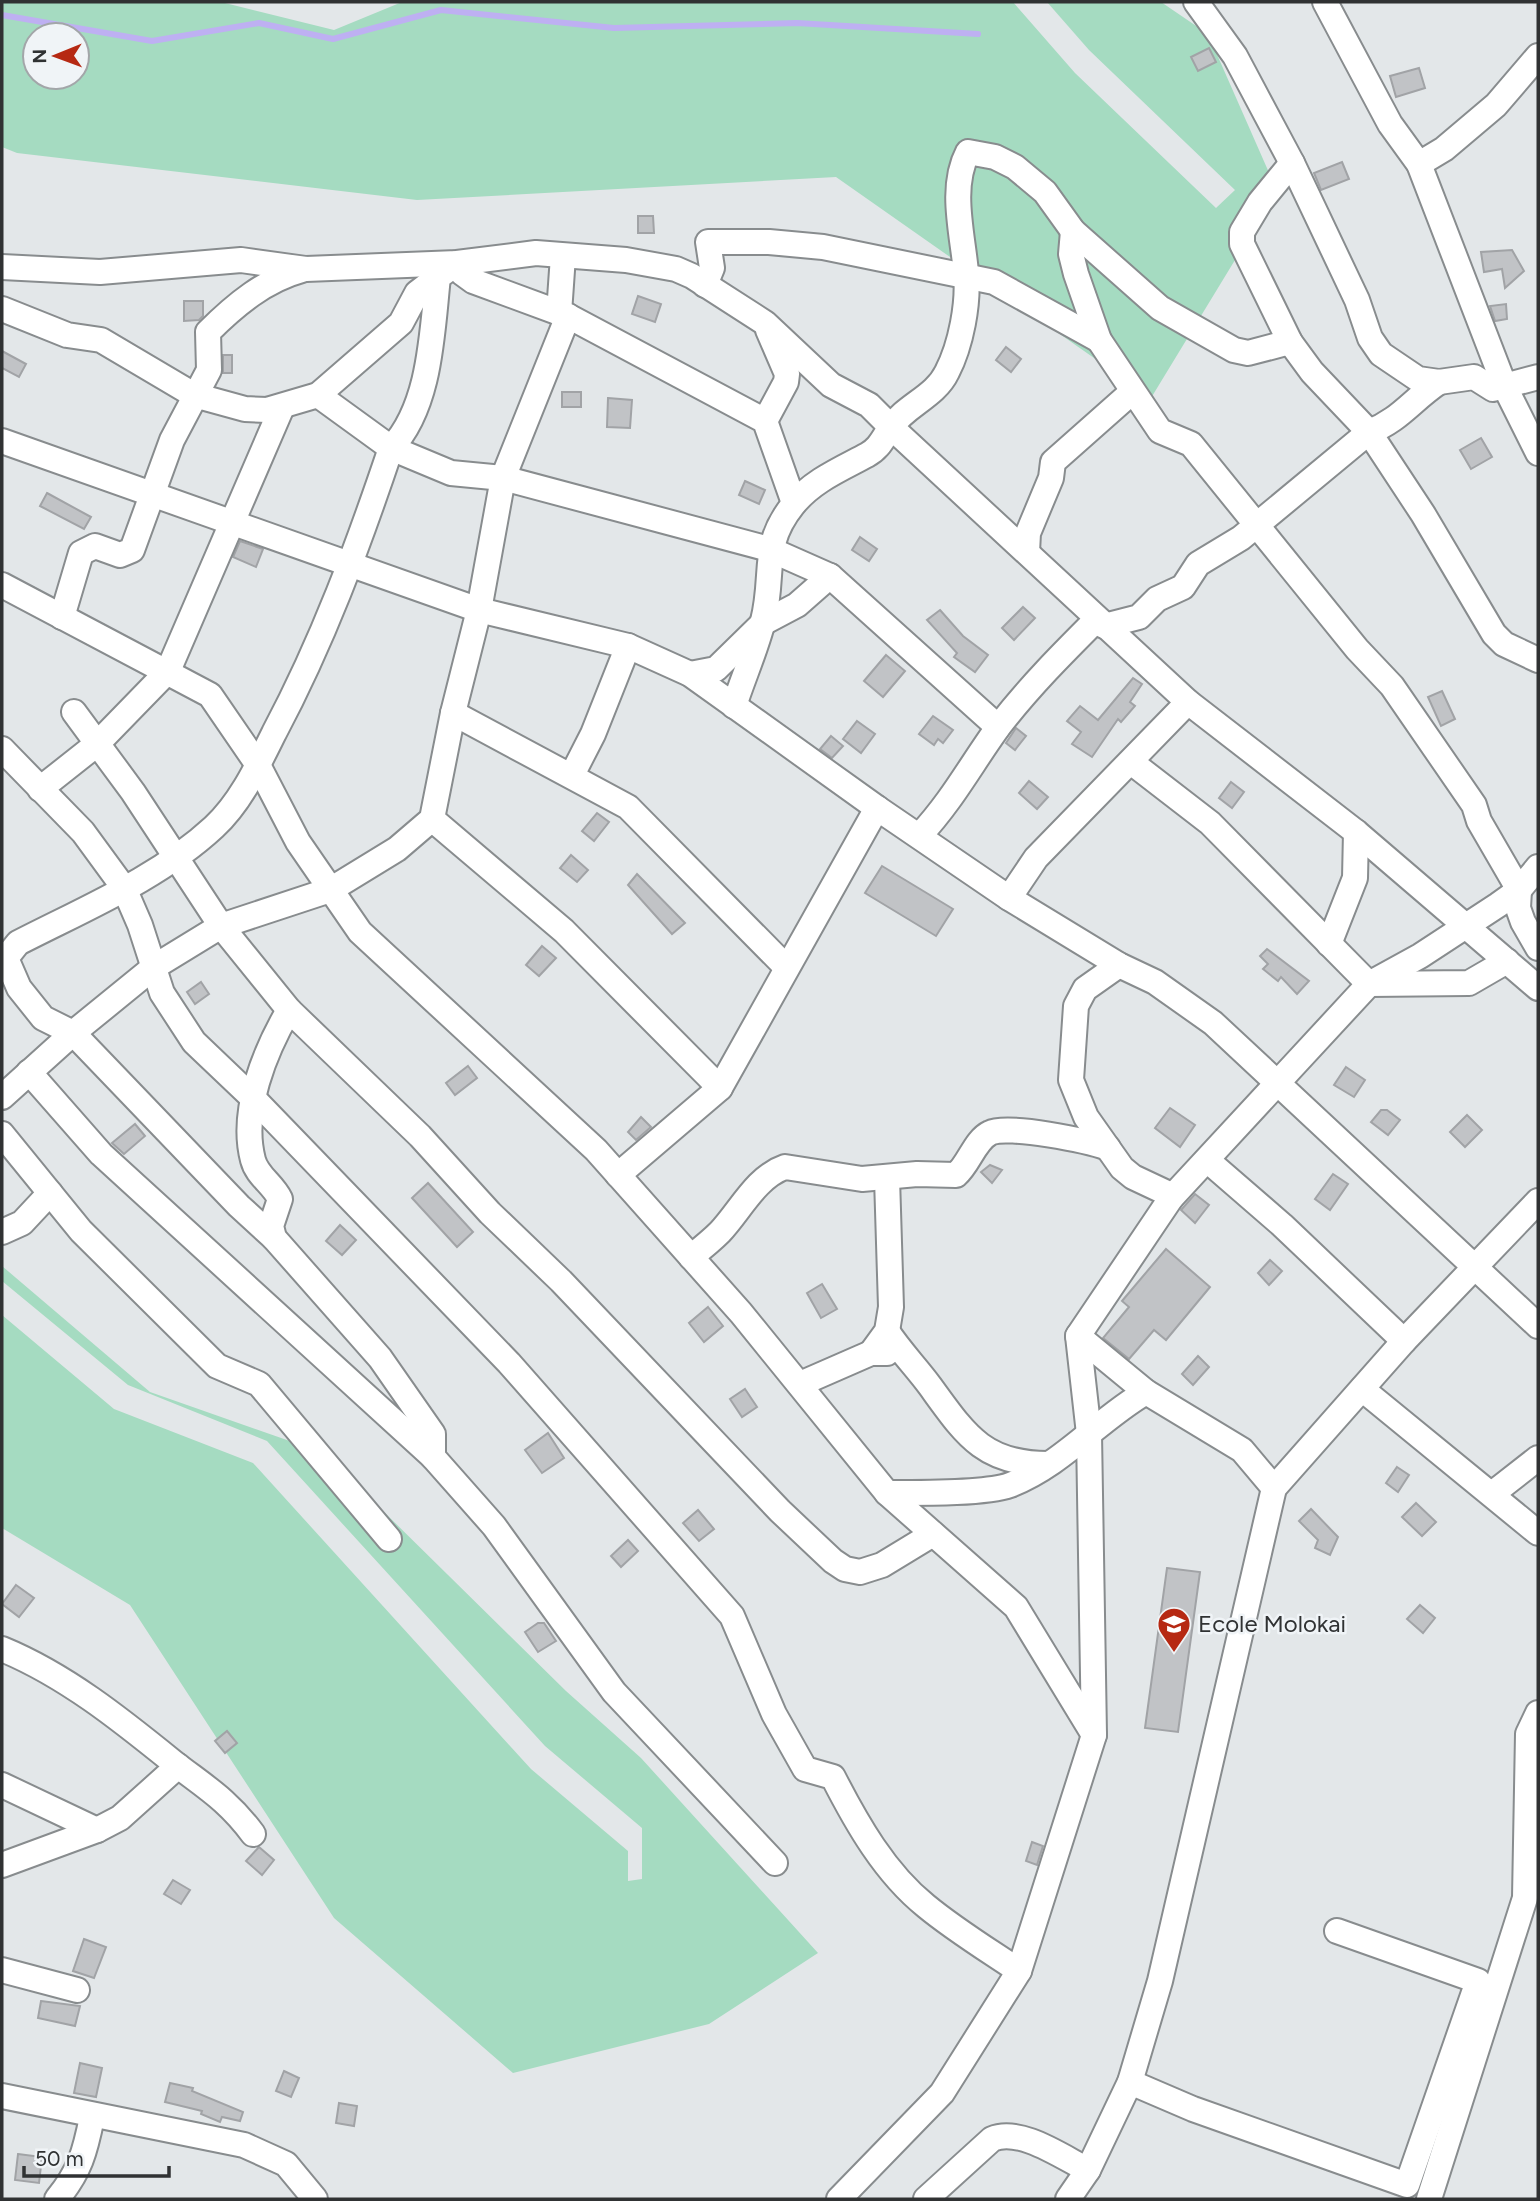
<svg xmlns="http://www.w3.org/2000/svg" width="1540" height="2201" viewBox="0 0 1540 2201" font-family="Figtree,sans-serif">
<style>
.green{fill:#a5dbc1;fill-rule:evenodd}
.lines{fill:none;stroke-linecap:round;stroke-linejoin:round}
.stream{stroke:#beb0f2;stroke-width:6}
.building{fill:#c1c3c6;stroke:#a1a3a6;stroke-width:2}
.minor-casing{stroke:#888c8e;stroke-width:28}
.minor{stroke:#fff;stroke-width:24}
.labels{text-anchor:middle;stroke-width:5;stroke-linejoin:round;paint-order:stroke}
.poi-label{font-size:24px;fill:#303233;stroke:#f0f4f7;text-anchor:start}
</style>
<rect width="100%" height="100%" fill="#e3e7e9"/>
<!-- green -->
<g class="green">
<path d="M2 2H221L334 30 402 2H1013L1075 73 1216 208 1235 190 1089 50 1047 2H1161L1208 34 1277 191 1151 398 836 177 417 200 17 153 2 147ZM35 35H77V77H35Z"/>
<path d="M2 1266 150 1392 324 1453 566 1691 641 1758 818 1953 709 2024 513 2073 334 1918 130 1605 2 1528V1315L114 1409 253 1463 531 1769 628 1851V1881L642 1879V1828L545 1746 267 1441 128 1385 2 1281Z"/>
</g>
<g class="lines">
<!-- stream -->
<path class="stream" d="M2 15 152 41 259 23 333 39 441 10 614 28 797 23 978 34"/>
</g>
<!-- building -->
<g class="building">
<path d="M1209 48 1216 62 1198 71 1191 57Z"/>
<path d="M1419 68 1425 88 1396 97 1390 76Z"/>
<path d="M1342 162 1349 179 1321 190 1314 173Z"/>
<path d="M638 216H653L654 233H638Z"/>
<path d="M1512 250 1524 271 1505 288 1502 269 1484 272 1481 252Z"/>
<path d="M638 296 661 304 655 322 632 314Z"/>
<path d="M184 301H203V316L199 320 184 321Z"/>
<path d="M1506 304 1507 319 1495 321 1490 306Z"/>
<path d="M1006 347 1021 359 1011 372 996 360Z"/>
<path d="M2 351 26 364 19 377 2 368Z"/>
<rect x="223" y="355" width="9" height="18"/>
<rect x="562" y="392" width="19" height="15"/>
<path d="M608 398 632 400 630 428 607 427Z"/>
<path d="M1481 438 1492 457 1471 469 1460 450Z"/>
<path d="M745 481 765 490 759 504 739 495Z"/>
<path d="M47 493 91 517 84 529 40 506Z"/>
<path d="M860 537 877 549 869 561 852 550Z"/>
<path d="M240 541 263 549 256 567 233 557Z"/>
<path d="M1023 607 1035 618 1014 640 1002 628Z"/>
<path d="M940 610 963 636 988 655 975 672 954 657 957 653 927 620Z"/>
<path d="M886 655 905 671 883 697 864 681Z"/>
<path d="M1133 678 1142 684 1130 702 1135 706 1121 722 1118 719 1092 757 1072 744 1081 732 1067 721 1080 706 1098 720Z"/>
<path d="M1442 691 1455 719 1441 726 1428 697Z"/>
<path d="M933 716 953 730 943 743 938 739 934 745 919 734Z"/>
<path d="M857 721 875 734 861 753 843 739Z"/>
<path d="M1016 728 1026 736 1015 750 1006 743Z"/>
<path d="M831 736 843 746 832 758 820 749Z"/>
<path d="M1029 781 1048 797 1037 809 1019 793Z"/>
<path d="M1231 782 1244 792 1232 808 1219 798Z"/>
<path d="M597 813 609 822 594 841 582 831Z"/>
<path d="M571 855 588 870 577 882 560 868Z"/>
<path d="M882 866 953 909 936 936 865 893Z"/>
<path d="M637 874 685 923 672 934 628 885Z"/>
<path d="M542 946 556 958 539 976 526 965Z"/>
<path d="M1267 949 1309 981 1297 994 1281 977 1278 981 1263 969 1268 964 1260 956Z"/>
<path d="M201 982 209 994 195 1004 187 992Z"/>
<path d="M468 1066 477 1078 455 1095 446 1083Z"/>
<path d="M1346 1067 1365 1080 1354 1097 1334 1085Z"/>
<path d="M1170 1108 1195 1125 1180 1147 1155 1128Z"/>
<path d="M1381 1110H1387L1400 1120 1388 1135 1371 1122Z"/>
<path d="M1467 1115 1482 1130 1465 1147 1450 1132Z"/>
<path d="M641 1117 651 1127 636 1140 628 1132Z"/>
<path d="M135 1124 145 1136 124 1154 112 1143Z"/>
<path d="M990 1165 1002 1170 992 1183 981 1172Z"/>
<path d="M1333 1174 1348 1184 1330 1210 1315 1199Z"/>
<path d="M428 1183 473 1232 457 1247 412 1198Z"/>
<path d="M1195 1194 1209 1205 1195 1223 1181 1210Z"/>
<path d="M340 1225 356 1240 342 1255 326 1241Z"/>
<path d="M1166 1249 1210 1287 1166 1340 1154 1330 1129 1359 1103 1338 1129 1307 1122 1301Z"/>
<path d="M1270 1260 1282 1271 1269 1285 1258 1273Z"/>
<path d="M822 1284 837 1309 821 1318 807 1293Z"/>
<path d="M708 1307 723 1326 704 1342 689 1323Z"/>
<path d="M1198 1356 1209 1367 1193 1385 1182 1374Z"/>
<path d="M745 1389 757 1407 742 1417 730 1399Z"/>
<path d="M548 1433 564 1458 542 1473 525 1450Z"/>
<path d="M1397 1467 1409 1475 1398 1492 1386 1483Z"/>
<path d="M1416 1503 1436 1522 1422 1536 1402 1517Z"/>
<path d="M1311 1509 1338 1537 1330 1555 1315 1548 1318 1540 1299 1521Z"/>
<path d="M698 1510 714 1529 699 1541 683 1523Z"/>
<path d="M628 1540 638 1551 621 1567 611 1556Z"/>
<path d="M1167 1568 1200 1572 1178 1732 1145 1728Z"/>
<path d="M16 1585 34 1598 19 1617 2 1604Z"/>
<path d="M1420 1605 1435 1618 1423 1633 1407 1619Z"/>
<path d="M538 1623H544L556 1641 538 1652 525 1632Z"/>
<path d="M227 1731 237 1743 225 1753 215 1741Z"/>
<path d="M1032 1842 1043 1846 1037 1865 1026 1861Z"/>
<path d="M259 1847 274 1860 262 1875 246 1861Z"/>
<path d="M173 1880 190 1890 181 1904 164 1894Z"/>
<path d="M84 1939 106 1947 94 1978 73 1971Z"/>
<path d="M41 2001 80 2006 75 2026 38 2018Z"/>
<path d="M80 2063 102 2068 96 2097 74 2093Z"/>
<path d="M284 2071 299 2078 291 2097 276 2091Z"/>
<path d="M170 2083 193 2088 192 2091 243 2112 240 2121 222 2117 220 2122 201 2114 202 2111 165 2102Z"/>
<path d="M339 2103 357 2106 354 2126 336 2123Z"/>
<path d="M18 2154 42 2157 39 2183 15 2180Z"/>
</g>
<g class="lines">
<defs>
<g id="minor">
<path d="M1196 2 1235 56 1292 163 1357 300 1370 338 1381 354 1418 379 1439 382 1474 377 1493 389 1538 377"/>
<path d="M1325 2 1390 124 1419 164 1505 387 1538 453"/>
<path d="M1292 163 1260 202 1242 232V244L1290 342 1312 372 1369 432 1423 514 1494 634 1504 644 1538 660"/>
<path d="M1419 164 1444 149 1496 105 1538 56"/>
<path d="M1073 231 1071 254 1076 274 1099 340 1160 431 1191 444 1357 649 1392 686 1474 805 1479 821 1519 890 1518 908 1523 922 1538 948"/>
<path d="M2 267 100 272 241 260 306 269 457 263 536 253 626 260 676 269 692 276 765 323 831 385 869 405 891 427 1188 702 1356 832 1538 988"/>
<path d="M705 285 712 268 708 242H769L823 247 994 282 1099 340"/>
<path d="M2 309 67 335 101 340 194 395 245 409 267 410 318 395 401 323 417 293 438 277"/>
<path d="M559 313 563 256"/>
<path d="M318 395 391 448 451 473 503 478 769 549 830 576 998 727"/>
<path d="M765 421 786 382 787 374 768 330"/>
<path d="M2 441 479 610 628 646 690 674 877 808 1009 898 1119 965 1155 982 1213 1023 1538 1326"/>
<path d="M1027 552 1028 533 1051 478 1053 462 1132 392"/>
<path d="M2 585 210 695 258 765 298 842 360 932 596 1150 741 1313 887 1493 1016 1607 1094 1735"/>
<path d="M62 617 81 553 95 546 120 555 132 550 172 440 209 370 208 332C235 305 265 280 302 270"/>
<path d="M1104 626 1139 617 1157 599 1183 587 1198 564 1241 538 1369 432C1400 420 1412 400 1439 382"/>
<path d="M690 674 716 669 763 623 797 605 830 576"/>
<path d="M734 706C743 678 756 649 763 621 775 574 760 546 793 505 812 481 841 469 867 455 880 448 883 438 891 427 906 405 935 397 947 372 961 345 969 303 966 273 963 235 949 188 968 152L995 157 1015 167 1045 192 1073 231 1160 308 1234 350 1248 353 1290 342"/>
<path d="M74 712 133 792 221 926 289 1010 420 1136 490 1213 561 1281 780 1511 833 1561 845 1569 860 1572 882 1565 933 1534"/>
<path d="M453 713 628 807 786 967"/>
<path d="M2 749 83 832 124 888 140 925 162 993 194 1042 255 1100 509 1363 732 1616 774 1714 805 1769 833 1777C857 1824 885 1873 926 1906 955 1930 988 1950 1019 1971"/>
<path d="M1131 762 1210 823 1369 984 1469 983 1507 961"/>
<path d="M572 775 593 734 628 646"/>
<path d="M40 789 97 744 168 671 282 407"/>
<path d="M432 819 564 931 720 1088"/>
<path d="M920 835C952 801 972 763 999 726 1029 687 1063 653 1097 619"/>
<path d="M1009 898 1036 858 1188 702"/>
<path d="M1329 944 1355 878 1356 832"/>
<path d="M1119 965 1085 989 1076 1006 1071 1080 1086 1117 1122 1168 1133 1177 1167 1193 1171 1198"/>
<path d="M289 1010C265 1051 240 1111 253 1160 257 1176 273 1184 280 1199L271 1226 274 1238 380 1358 433 1434V1457"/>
<path d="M29 1072 101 1154 433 1457 494 1526 614 1692 775 1863"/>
<path d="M2 1097 73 1033 154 967 221 926 330 890 397 849 432 819 453 713 479 610 503 478 568 316"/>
<path d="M2 1134 81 1231 217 1366 259 1384 389 1539"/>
<path d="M1207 1160 1282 1225 1404 1341"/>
<path d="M618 1175 720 1088 877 808"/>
<path d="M2 1232 22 1223 50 1193"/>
<path d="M274 1238 239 1206 73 1033 43 1018 19 988 6 958 18 943C84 909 159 878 214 827 241 802 258 765 274 733 323 641 358 546 391 448 431 406 432 331 438 277L457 263 462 273 473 281 568 316 765 421 794 503"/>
<path d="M691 1257C701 1249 711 1241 720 1232 740 1211 756 1177 785 1167L862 1179 917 1174 956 1175C969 1164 975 1140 990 1133 1007 1124 1089 1141 1108 1148"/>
<path d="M887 1331C900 1351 916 1367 930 1386 965 1434 983 1464 1048 1464"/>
<path d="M1078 1336 1146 1392 1242 1450 1274 1488"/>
<path d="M871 1353 887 1331 891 1307 887 1178"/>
<path d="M800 1384 871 1353H887"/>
<path d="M1362 1389 1538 1533"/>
<path d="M887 1493C917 1493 985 1494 1010 1485 1062 1465 1099 1419 1146 1392"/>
<path d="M1492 1494 1538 1458"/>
<path d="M2 1649C65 1675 120 1719 173 1762 205 1787 227 1799 253 1834"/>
<path d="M2 1785 97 1830"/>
<path d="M2 1865 97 1830 120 1818 178 1766"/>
<path d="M2 1970 77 1990"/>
<path d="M1130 2082 1193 2109 1407 2185 1478 1981 1337 1931"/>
<path d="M2 2096 244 2145 286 2164 315 2199"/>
<path d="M57 2199C80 2171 85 2152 92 2117"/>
<path d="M839 2199 942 2093 1019 1971 1094 1735 1089 1434 1078 1336 1171 1198 1369 984 1420 956 1498 905 1519 890 1538 867"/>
<path d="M926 2199 992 2139C1020 2127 1062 2157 1088 2170"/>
<path d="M1068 2199 1088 2170 1130 2082 1160 1981 1274 1488 1404 1341 1538 1201"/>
<path d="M1429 2199 1525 1898 1528 1734 1538 1713"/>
</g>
</defs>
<!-- minor casing -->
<use href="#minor" class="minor-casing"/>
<!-- minor -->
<use href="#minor" class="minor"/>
</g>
<!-- icons -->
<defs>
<symbol id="school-pin" viewBox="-11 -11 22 30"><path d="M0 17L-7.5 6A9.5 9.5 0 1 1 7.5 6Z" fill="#b62913" stroke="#f0f4f7"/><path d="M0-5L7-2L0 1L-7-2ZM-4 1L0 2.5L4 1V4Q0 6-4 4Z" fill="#fff"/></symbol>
</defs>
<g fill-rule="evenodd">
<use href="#school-pin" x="1155" y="1605" width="38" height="52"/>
</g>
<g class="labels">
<!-- poi labels -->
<g class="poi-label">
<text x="1198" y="1632">Ecole Molokai</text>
</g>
</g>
<!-- border -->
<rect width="1540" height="2201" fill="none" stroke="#303233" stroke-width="7"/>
<!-- north arrow -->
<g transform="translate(56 56) rotate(269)"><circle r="33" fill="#f0f4f7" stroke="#a3a6a9" stroke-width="2"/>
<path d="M0-5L12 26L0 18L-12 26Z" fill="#b62913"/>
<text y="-10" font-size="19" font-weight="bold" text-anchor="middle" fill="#303233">N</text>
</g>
<!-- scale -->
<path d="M24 2166v10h145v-10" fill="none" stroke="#303233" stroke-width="3.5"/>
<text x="35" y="2166" font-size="21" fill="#303233" stroke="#f0f4f7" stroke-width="5" paint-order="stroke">50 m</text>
</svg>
